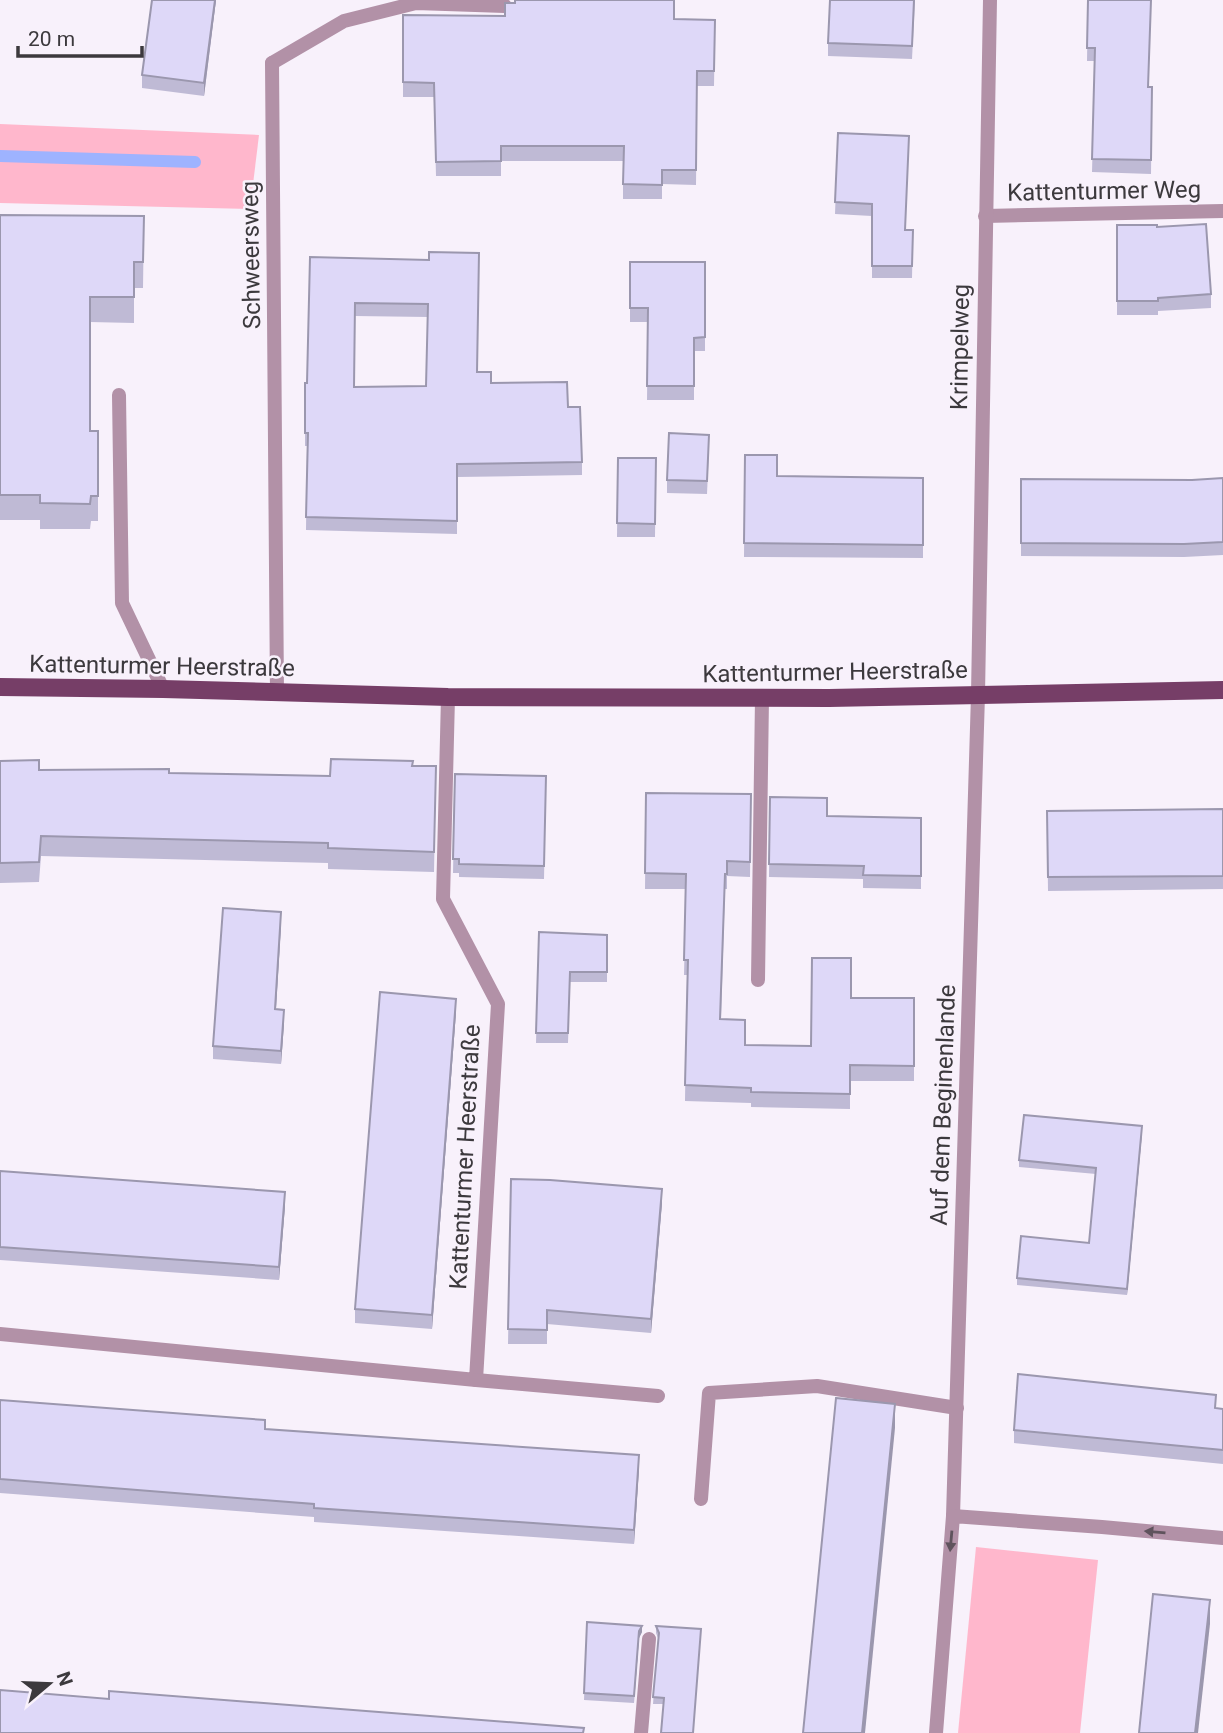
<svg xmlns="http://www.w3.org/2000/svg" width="1223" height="1733" viewBox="0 0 1223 1733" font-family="Roboto,sans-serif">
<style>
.green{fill:#ffb7cc}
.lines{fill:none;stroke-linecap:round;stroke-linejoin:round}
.stream{stroke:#9eb3ff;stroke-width:12}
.lane{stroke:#b291a7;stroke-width:14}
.street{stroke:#b291a7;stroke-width:14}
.primary{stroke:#763e67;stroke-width:18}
.wall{fill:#bfbad5;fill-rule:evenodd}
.shaded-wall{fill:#9b97ae}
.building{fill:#ded8f8;stroke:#9b97ae;stroke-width:2;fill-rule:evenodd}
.oneway{fill:#5f535d}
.labels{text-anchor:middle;stroke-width:5;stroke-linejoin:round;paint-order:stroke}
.street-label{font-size:24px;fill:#3c393d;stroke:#f8f1fb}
</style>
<rect width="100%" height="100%" fill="#f8f1fb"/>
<!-- green -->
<g class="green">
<path d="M0 124 259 135 250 209 0 203Z"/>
<path d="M976 1547 1098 1560 1080 1733H958Z"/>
</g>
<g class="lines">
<!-- stream -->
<path class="stream" d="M0 156 195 162"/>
<!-- lane -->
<g class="lane">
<path d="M272 63 344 21 416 3 505 6"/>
<path d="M985 216 1223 211"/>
<path d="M119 395 122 603 163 689"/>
<path d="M758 980 762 698"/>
<path d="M701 1499 709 1393 817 1386 957 1408"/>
<path d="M641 1733 649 1639"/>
</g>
<!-- street -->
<g class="street">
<path d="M272 63 277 694"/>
<path d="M0 1334 476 1380 498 1004 443 899 448 697"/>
<path d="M476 1380 658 1396"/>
<path d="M953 1516 978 695 990 0"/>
<path d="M936 1733 953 1516 1102 1527 1223 1538"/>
</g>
<!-- primary -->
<path class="primary" d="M0 687 163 689 448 697 829 698 1223 690"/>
</g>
<!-- wall -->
<g class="wall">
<path d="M152 0H216L204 96 142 88V75Z"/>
<path d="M915 0 912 59 828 56V43Z"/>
<path d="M1088 0 1148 87H1152L1151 174 1092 172 1095 61H1087Z"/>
<path d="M403 15 715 20 714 86H697L696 185 662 184V199H623V161H501V176H436L434 97H403Z"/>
<path d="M838 133 905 230H913L912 278H872V216L835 214Z"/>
<path d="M0 215 144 216 143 288H134V323L90 322V431H98V521H91L90 529H40V520H0Z"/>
<path d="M1117 225 1157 227 1211 294V308L1158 311V315H1117Z"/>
<path d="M310 257 429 260 478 372 491 383 568 407 582 462V475L457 477V534L306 530 307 446H305V383H307ZM355 316 428 317 426 386 355 387Z"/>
<path d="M630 262H705V351H694V400H647L648 322H630Z"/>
<path d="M709 448 707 494 667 493V480Z"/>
<path d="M745 455 777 476 923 478V558L744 557Z"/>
<path d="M618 458H656L655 537H617Z"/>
<path d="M1223 478V555L1184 557 1021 556V479L1192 480Z"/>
<path d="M0 761 39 770 330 776 412 766H436L434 872 328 869V863L41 856 39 882 0 883Z"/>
<path d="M455 774 546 776 544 879 459 877V873H453Z"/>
<path d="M646 793 751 794 750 877 727 876V889H725L721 1019 745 1045 811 1046 851 998H914V1081H850V1109L751 1107V1103L685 1101 687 975H684L686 889H645Z"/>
<path d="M770 797 827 816 921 818V889L863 888V879L769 877Z"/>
<path d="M1223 809V889L1048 891 1047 811Z"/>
<path d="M281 925 276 1009 284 1023 281 1064 213 1059V1046Z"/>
<path d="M539 932 607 935V982H570L568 1043H536Z"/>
<path d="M456 1012 432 1329 355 1323V1309Z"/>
<path d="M1142 1133 1127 1295 1017 1285V1278L1089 1243 1096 1174 1019 1167V1160Z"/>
<path d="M0 1171 285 1206 279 1280 0 1260Z"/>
<path d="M511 1179 662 1203 651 1333 547 1324V1344H508Z"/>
<path d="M0 1400 265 1429 639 1468 634 1544 314 1522V1517L0 1493Z"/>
<path d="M1216 1408 1223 1409V1464L1014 1443V1430Z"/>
<path d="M587 1622 642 1632 639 1638 634 1703 584 1700Z"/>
<path d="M656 1626 701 1629 663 1704H653L658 1638 656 1633Z"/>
</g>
<!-- shaded-wall -->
<g class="shaded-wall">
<path d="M215 0H216L204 96V83Z"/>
<path d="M281 912V925L275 1023V1009Z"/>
<path d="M456 999V1012L432 1329V1315Z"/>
<path d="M284 1010V1023L281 1064V1051Z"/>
<path d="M1142 1126V1133L1127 1295V1289Z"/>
<path d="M662 1189V1203L651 1333V1319Z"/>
<path d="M285 1192V1206L279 1280V1267Z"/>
<path d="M895 1404V1428L865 1733H862Z"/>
<path d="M639 1455V1468L634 1544V1530Z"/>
<path d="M1210 1600V1624L1198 1733H1195Z"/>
<path d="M642 1626V1632L639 1638 634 1703 639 1631Z"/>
</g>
<!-- building -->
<g class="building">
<path d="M152 0H215L204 83 142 75Z"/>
<path d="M515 0H674V19L715 20 714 71H697L696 170H662V185L623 184 624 146H501V161L436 162 434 83 403 82V15L505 16V3H515Z"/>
<path d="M830 0H914L912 46 828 43Z"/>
<path d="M1088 0H1151L1148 87H1152L1151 160 1092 159 1095 48H1087Z"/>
<path d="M838 133 909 136 905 230H913L912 266H872V204L835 202Z"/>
<path d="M0 215 144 216 143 262H134V297H90V431H98V496H91L90 504 40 503V495H0Z"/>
<path d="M1206 224 1211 294 1158 298V301H1117V225H1157V227Z"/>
<path d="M429 252 479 253 477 372H491V383L567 382 568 407H580L582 462 457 464V521L306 517 308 433H305V383H307L310 257 429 260ZM355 303 428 304 426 386 354 387Z"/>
<path d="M630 262H705V337L694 338V386H647L648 308H630Z"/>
<path d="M669 433 709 435 707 481 667 480Z"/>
<path d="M745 455H777V476L923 478V545L744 543Z"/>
<path d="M618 458H656L655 524 617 523Z"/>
<path d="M1223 478V542L1184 544 1021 543V479L1192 480Z"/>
<path d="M331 759 413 761 412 766H436L434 852 328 848V843L41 836 39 862 0 863V761L39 760V770L169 769V773L330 776Z"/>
<path d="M455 774 546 776 544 866 459 864V859H453Z"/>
<path d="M646 793 751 794 750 862 727 861V874H725L720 1019 745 1020V1045L811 1046 812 958H851V998H914V1066L850 1065V1094L751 1092V1088L685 1085 688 960H684L686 874 645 873Z"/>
<path d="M770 797 827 798V816L921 818V876L863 875 864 866 769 864Z"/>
<path d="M1223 809V876L1048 877 1047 811Z"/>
<path d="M223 908 281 912 275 1009 284 1010 281 1051 213 1046Z"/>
<path d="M539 932 607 935V972H570L568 1033H536Z"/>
<path d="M380 992 456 999 432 1315 355 1309Z"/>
<path d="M1024 1115 1142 1126 1127 1289 1017 1278 1021 1236 1089 1243 1096 1168 1019 1160Z"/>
<path d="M0 1171 285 1192 279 1267 0 1247Z"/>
<path d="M511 1179 550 1180 662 1189 651 1319 547 1310V1330L508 1329Z"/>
<path d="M1018 1374 1216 1395 1215 1408 1223 1409V1450L1014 1430Z"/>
<path d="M836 1398 895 1404 862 1733H803Z"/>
<path d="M0 1400 265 1420V1429L639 1455 634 1530 314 1508V1504L0 1479Z"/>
<path d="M1153 1594 1210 1600 1195 1733H1139Z"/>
<path d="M587 1622 642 1626 639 1631 634 1696 584 1693Z"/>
<path d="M656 1626 701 1629 693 1733H661L664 1698 653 1697 659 1633Z"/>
<path d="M0 1690 109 1699V1691L584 1728 583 1733H0Z"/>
</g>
<!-- one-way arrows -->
<defs><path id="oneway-solid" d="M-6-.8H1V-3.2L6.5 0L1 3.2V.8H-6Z" transform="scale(1.75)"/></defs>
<g class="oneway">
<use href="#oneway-solid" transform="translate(1155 1532) rotate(-175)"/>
<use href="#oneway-solid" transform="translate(951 1541) rotate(95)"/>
</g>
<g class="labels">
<!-- street labels -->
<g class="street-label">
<text transform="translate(1104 191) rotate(-1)" y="8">Kattenturmer Weg</text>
<text transform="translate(251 255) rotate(-91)" y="8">Schweersweg</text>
<text transform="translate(960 347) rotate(-89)" y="8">Krimpelweg</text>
<text transform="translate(162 666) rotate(1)" y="8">Kattenturmer Heerstraße</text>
<text transform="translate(835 672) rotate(-1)" y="8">Kattenturmer Heerstraße</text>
<text transform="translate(943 1105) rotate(-88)" y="8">Auf dem Beginenlande</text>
<text transform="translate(465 1157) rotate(-87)" y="8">Kattenturmer Heerstraße</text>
</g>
</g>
<!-- north arrow -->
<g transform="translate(49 1684) rotate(71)" stroke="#f8f1fb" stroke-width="5" paint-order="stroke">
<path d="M0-5L12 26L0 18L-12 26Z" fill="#3c393d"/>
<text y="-10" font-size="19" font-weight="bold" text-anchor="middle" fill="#3c393d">N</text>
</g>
<!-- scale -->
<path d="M18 46v10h124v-10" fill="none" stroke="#3c393d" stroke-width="3.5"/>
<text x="28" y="46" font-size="21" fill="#3c393d" stroke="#f8f1fb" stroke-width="5" paint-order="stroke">20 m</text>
</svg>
